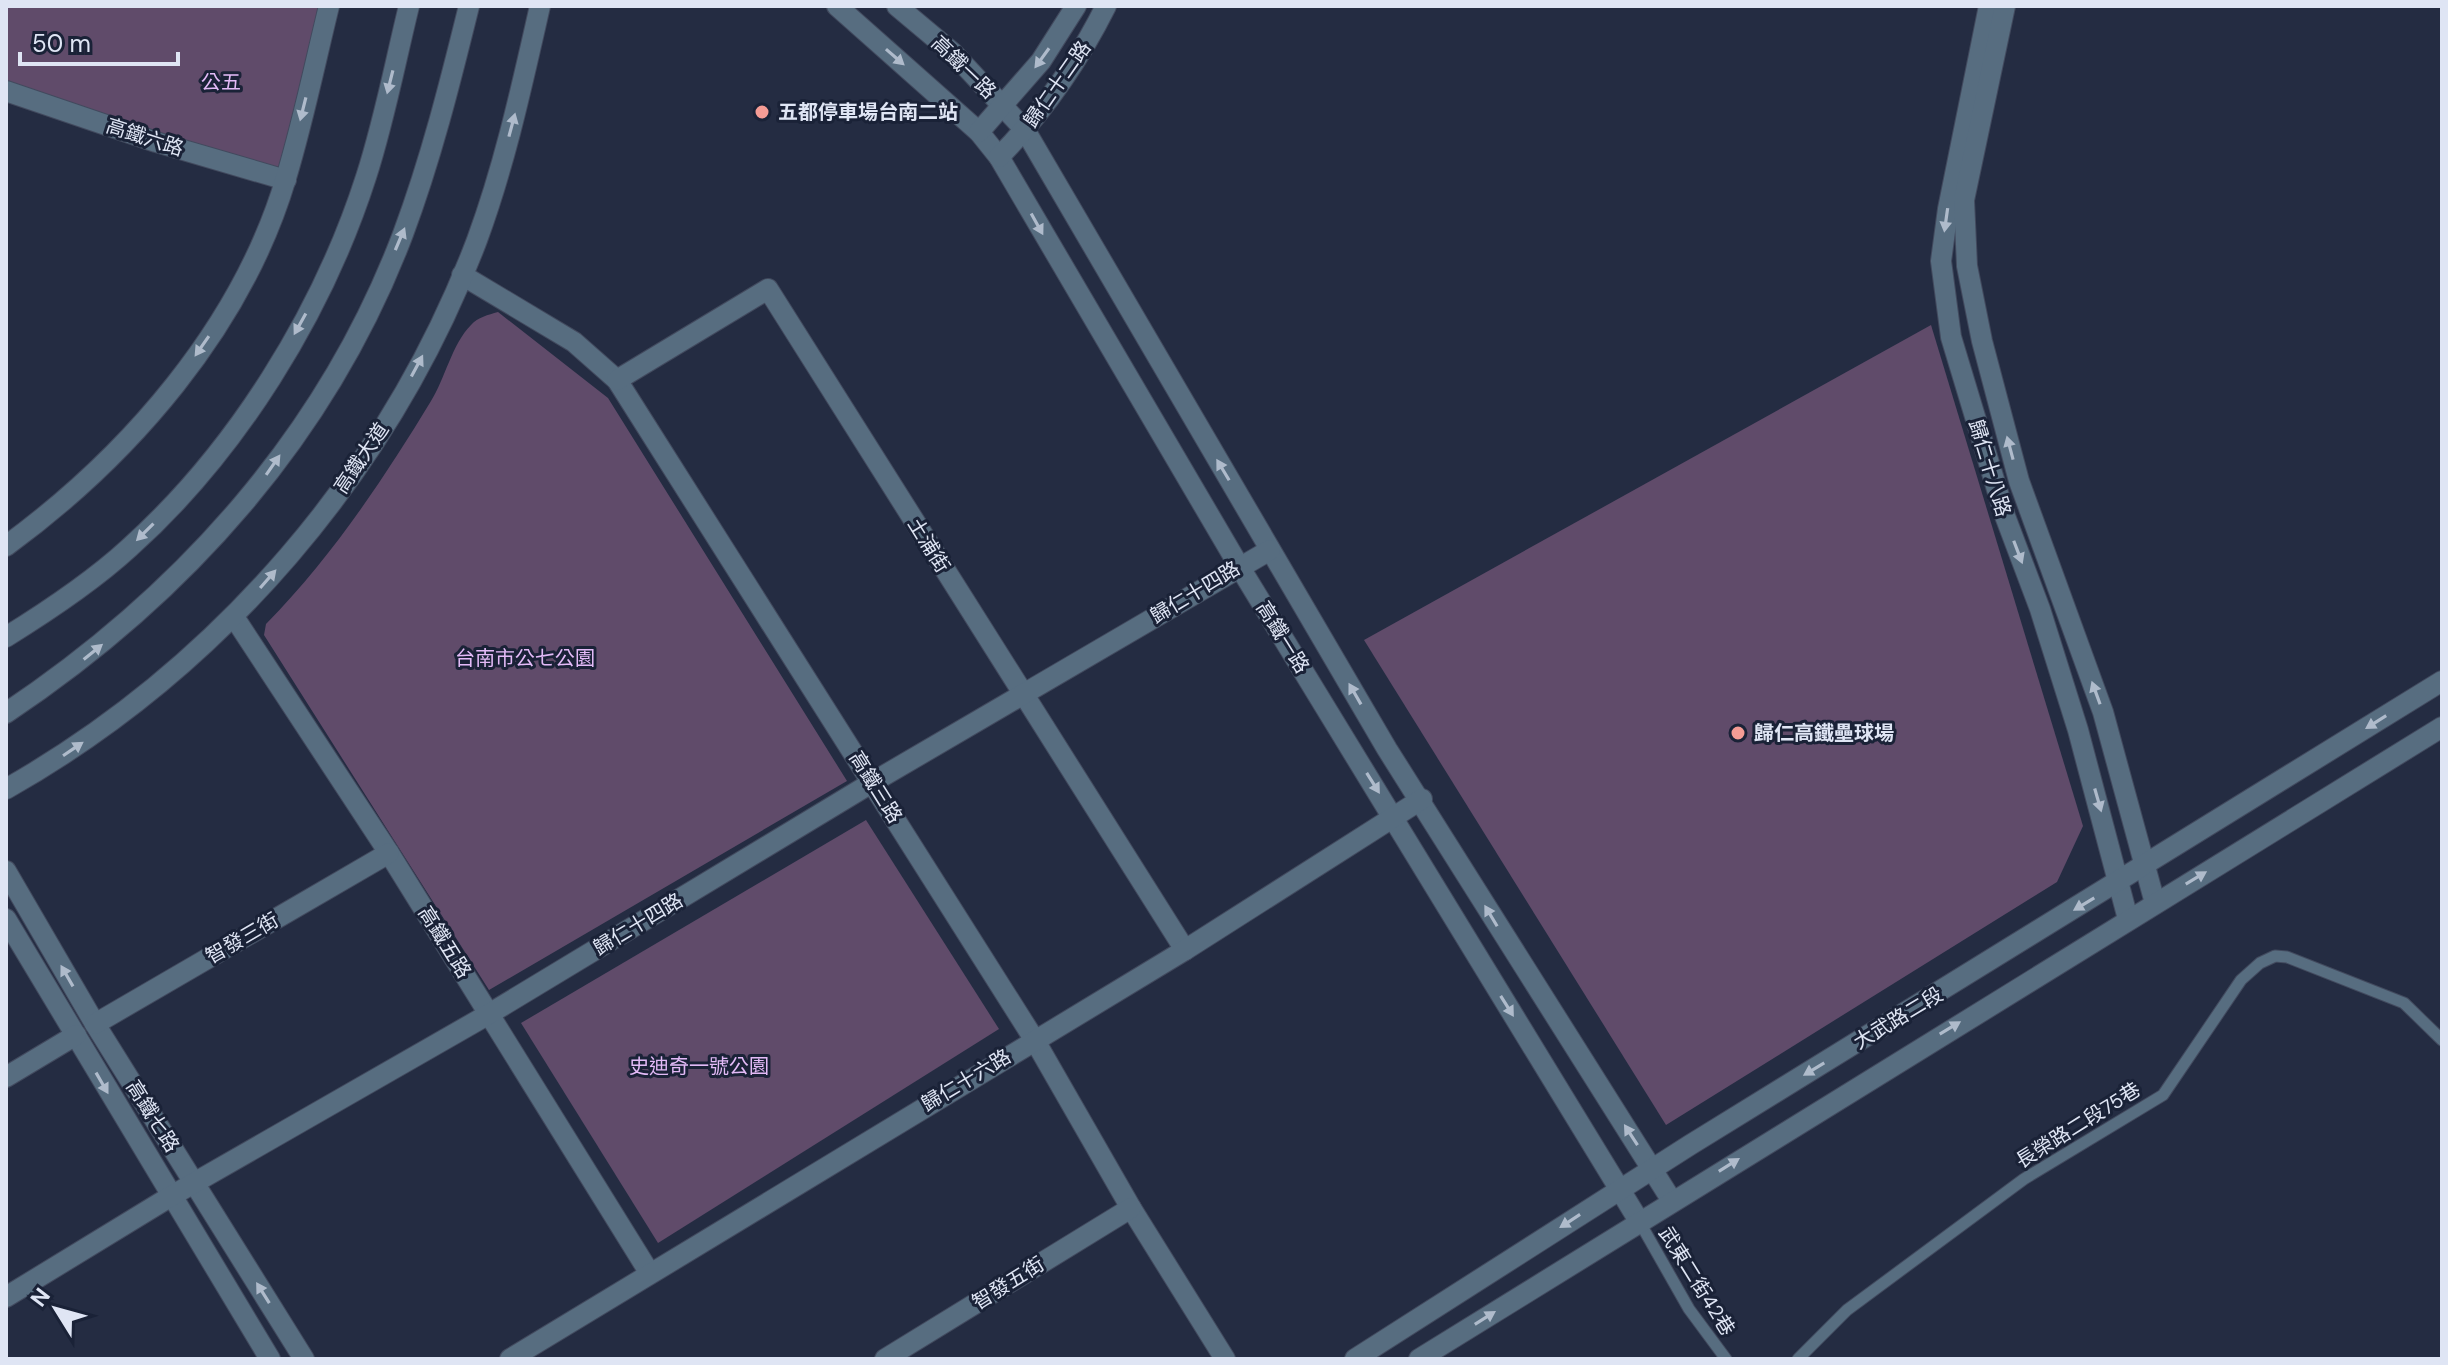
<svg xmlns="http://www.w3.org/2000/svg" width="2448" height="1365" viewBox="0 0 2448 1365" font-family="'DM Sans','Noto Sans TC',sans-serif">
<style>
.green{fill:#604b6a}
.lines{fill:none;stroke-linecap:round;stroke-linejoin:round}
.service-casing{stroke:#424a5e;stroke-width:13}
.minor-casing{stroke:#424a5e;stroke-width:22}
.tertiary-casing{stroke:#424a5e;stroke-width:22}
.service{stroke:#576d80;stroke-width:11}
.minor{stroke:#576d80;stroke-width:20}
.tertiary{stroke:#576d80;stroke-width:20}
.oneway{fill:#afbbcb}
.poi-dot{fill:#f59c95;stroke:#1a2237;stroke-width:3}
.labels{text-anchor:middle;stroke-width:6;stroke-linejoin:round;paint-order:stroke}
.street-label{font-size:20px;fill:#dfe5f4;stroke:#1a2237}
.park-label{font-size:20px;fill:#e3baf7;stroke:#1a2237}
.poi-label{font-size:20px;font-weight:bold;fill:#dfe5f4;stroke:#1a2237;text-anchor:start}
</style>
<rect width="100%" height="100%" fill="#242c42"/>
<!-- green -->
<g class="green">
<path d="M6 6H327L279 180 6 92Z"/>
<path d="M498 312 608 398 847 781 489 990 264 635 266 624C331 558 383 480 431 401 445 379 452 344 471 325 478 317 488 315 498 312Z"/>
<path d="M1931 325 2083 826 2057 882 1666 1125 1364 640Z"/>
<path d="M866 820 999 1029 658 1243 521 1023Z"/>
</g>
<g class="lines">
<defs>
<g id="service">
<path d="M1639 1221 1689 1309 1726 1359"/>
<path d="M1798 1359 1847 1310 2024 1179 2163 1095 2241 980 2260 963 2275 956 2287 957 2404 1003 2442 1040"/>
</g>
<g id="minor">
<path d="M837 6 979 132 999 157 1239 566 1639 1221"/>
<path d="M897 6 953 53 1025 130 1387 749 1672 1201"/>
<path d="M1989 6 1948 209 1941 261 1951 337 2005 516 2040 609 2078 730 2128 919"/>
<path d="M2005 6 1964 200 1967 266 1982 341 2019 481 2103 712 2155 903"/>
<path d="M6 91 156 142 286 180"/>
<path d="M979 132 1041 61 1076 6"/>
<path d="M999 157C1043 112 1078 62 1106 6"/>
<path d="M462 275 574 342 617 380 1034 1039 1131 1208 1225 1359"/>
<path d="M617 380 768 289 1185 950"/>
<path d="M6 546C129 456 242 327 286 178 303 122 315 63 329 6"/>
<path d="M234 617 389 853 649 1272"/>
<path d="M6 789C220 668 390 470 477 240 505 164 522 85 540 6"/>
<path d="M6 871 95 1024 304 1359"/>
<path d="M6 919 270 1359"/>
<path d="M95 1024 389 853"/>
<path d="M6 1077 76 1035"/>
<path d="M6 1297 173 1195 489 1014 873 782 1270 550"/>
<path d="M510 1359 1185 950 1422 799"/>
<path d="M885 1359 1131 1208"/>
</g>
<g id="tertiary">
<path d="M6 637C48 611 92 582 129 548 236 452 322 314 366 177 384 122 395 63 409 6"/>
<path d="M6 713C183 595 327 435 403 234 431 159 450 83 469 6"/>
<path d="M1355 1359 1690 1145 2442 681"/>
<path d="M1419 1359 2442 727"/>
</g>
</defs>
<!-- service casing -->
<use href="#service" class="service-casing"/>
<!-- minor casing -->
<use href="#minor" class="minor-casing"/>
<!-- tertiary casing -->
<use href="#tertiary" class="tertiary-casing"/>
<!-- service -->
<use href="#service" class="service"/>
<!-- minor -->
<use href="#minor" class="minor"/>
<!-- tertiary -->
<use href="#tertiary" class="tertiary"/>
</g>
<!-- one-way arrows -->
<defs><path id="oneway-solid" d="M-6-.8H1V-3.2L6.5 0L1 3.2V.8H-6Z" transform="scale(2)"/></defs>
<g class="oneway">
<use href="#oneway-solid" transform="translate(895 57) rotate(41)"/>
<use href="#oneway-solid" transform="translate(1042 58) rotate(126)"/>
<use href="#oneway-solid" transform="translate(390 82) rotate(104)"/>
<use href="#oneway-solid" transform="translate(303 109) rotate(104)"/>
<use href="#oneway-solid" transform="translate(512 125) rotate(-75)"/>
<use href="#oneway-solid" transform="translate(1946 220) rotate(98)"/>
<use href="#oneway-solid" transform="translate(1037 224) rotate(61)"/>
<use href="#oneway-solid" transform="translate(400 239) rotate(-67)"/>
<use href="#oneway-solid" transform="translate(300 324) rotate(119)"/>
<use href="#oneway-solid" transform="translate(202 346) rotate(125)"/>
<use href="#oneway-solid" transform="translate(417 366) rotate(-62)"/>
<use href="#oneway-solid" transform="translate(2010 448) rotate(-105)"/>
<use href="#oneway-solid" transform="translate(273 465) rotate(-55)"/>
<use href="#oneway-solid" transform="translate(1223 470) rotate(-121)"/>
<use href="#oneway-solid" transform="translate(145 532) rotate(135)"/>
<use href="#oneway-solid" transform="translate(2018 552) rotate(69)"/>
<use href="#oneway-solid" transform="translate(268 579) rotate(-49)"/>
<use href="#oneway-solid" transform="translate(93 652) rotate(-39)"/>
<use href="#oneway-solid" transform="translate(2096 693) rotate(-110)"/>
<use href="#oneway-solid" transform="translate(1355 694) rotate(-120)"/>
<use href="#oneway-solid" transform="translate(2376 722) rotate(148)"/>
<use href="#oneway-solid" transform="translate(73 749) rotate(-34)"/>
<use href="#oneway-solid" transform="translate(1373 783) rotate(58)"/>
<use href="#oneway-solid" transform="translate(2098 800) rotate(74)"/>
<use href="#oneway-solid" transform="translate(2196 878) rotate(-31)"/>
<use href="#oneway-solid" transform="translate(2084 904) rotate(149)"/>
<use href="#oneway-solid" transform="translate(1491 916) rotate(-121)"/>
<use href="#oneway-solid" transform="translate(67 976) rotate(-120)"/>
<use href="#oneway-solid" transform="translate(1507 1006) rotate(58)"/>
<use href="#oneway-solid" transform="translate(1950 1028) rotate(-31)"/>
<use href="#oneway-solid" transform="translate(1814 1069) rotate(149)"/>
<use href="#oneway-solid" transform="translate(102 1083) rotate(60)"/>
<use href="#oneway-solid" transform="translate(1631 1135) rotate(-123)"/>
<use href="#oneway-solid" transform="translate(1729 1165) rotate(-32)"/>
<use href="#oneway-solid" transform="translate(1570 1221) rotate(147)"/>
<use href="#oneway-solid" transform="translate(263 1293) rotate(-122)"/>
<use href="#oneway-solid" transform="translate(1485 1318) rotate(-32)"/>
</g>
<!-- markers -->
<g class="poi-dot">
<circle cx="762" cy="112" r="8"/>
<circle cx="1738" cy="733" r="8"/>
</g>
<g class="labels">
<!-- street labels -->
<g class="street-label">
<text transform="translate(964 67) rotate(44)" y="7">高鐵一路</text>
<text transform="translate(1057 84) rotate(-55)" y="7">歸仁十二路</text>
<text transform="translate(145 137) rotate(18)" y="7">高鐵六路</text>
<text transform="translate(361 458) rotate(-56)" y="7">高鐵大道</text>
<text transform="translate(1990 468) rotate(73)" y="7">歸仁十八路</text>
<text transform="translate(929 545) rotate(58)" y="7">土浦街</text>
<text transform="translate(1195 592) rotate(-31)" y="7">歸仁十四路</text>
<text transform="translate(1283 637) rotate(58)" y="7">高鐵一路</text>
<text transform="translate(876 787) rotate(58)" y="7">高鐵三路</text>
<text transform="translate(638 924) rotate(-31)" y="7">歸仁十四路</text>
<text transform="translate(242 938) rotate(-30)" y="7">智發三街</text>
<text transform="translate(445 942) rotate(58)" y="7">高鐵五路</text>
<text transform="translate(1898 1018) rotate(-31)" y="7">大武路二段</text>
<text transform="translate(966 1080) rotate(-31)" y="7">歸仁十六路</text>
<text transform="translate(153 1116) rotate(58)" y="7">高鐵七路</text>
<text transform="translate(2078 1125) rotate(-32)" y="7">長榮路二段75巷</text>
<text transform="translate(1697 1281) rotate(58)" y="7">武東二街42巷</text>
<text transform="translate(1008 1283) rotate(-32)" y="7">智發五街</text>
</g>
<!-- park labels -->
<g class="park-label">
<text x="221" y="89">公五</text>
<text x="525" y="665">台南市公七公園</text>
<text x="699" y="1073">史迪奇一號公園</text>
</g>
<!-- poi labels -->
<g class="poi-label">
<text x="778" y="119">五都停車場台南二站</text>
<text x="1754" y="740">歸仁高鐵壘球場</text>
</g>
</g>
<!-- border -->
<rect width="2448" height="1365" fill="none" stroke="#dfe5f4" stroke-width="16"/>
<!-- north arrow -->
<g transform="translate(56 1309) rotate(307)" stroke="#1a2237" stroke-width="6" paint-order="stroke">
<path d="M0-6L14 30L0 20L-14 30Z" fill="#dfe5f4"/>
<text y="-12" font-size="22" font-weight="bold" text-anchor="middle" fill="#dfe5f4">N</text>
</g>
<!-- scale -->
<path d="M20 52v12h158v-12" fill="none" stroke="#dfe5f4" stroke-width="4"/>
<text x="32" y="52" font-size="24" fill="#dfe5f4" stroke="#1a2237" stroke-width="6" paint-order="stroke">50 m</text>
</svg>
